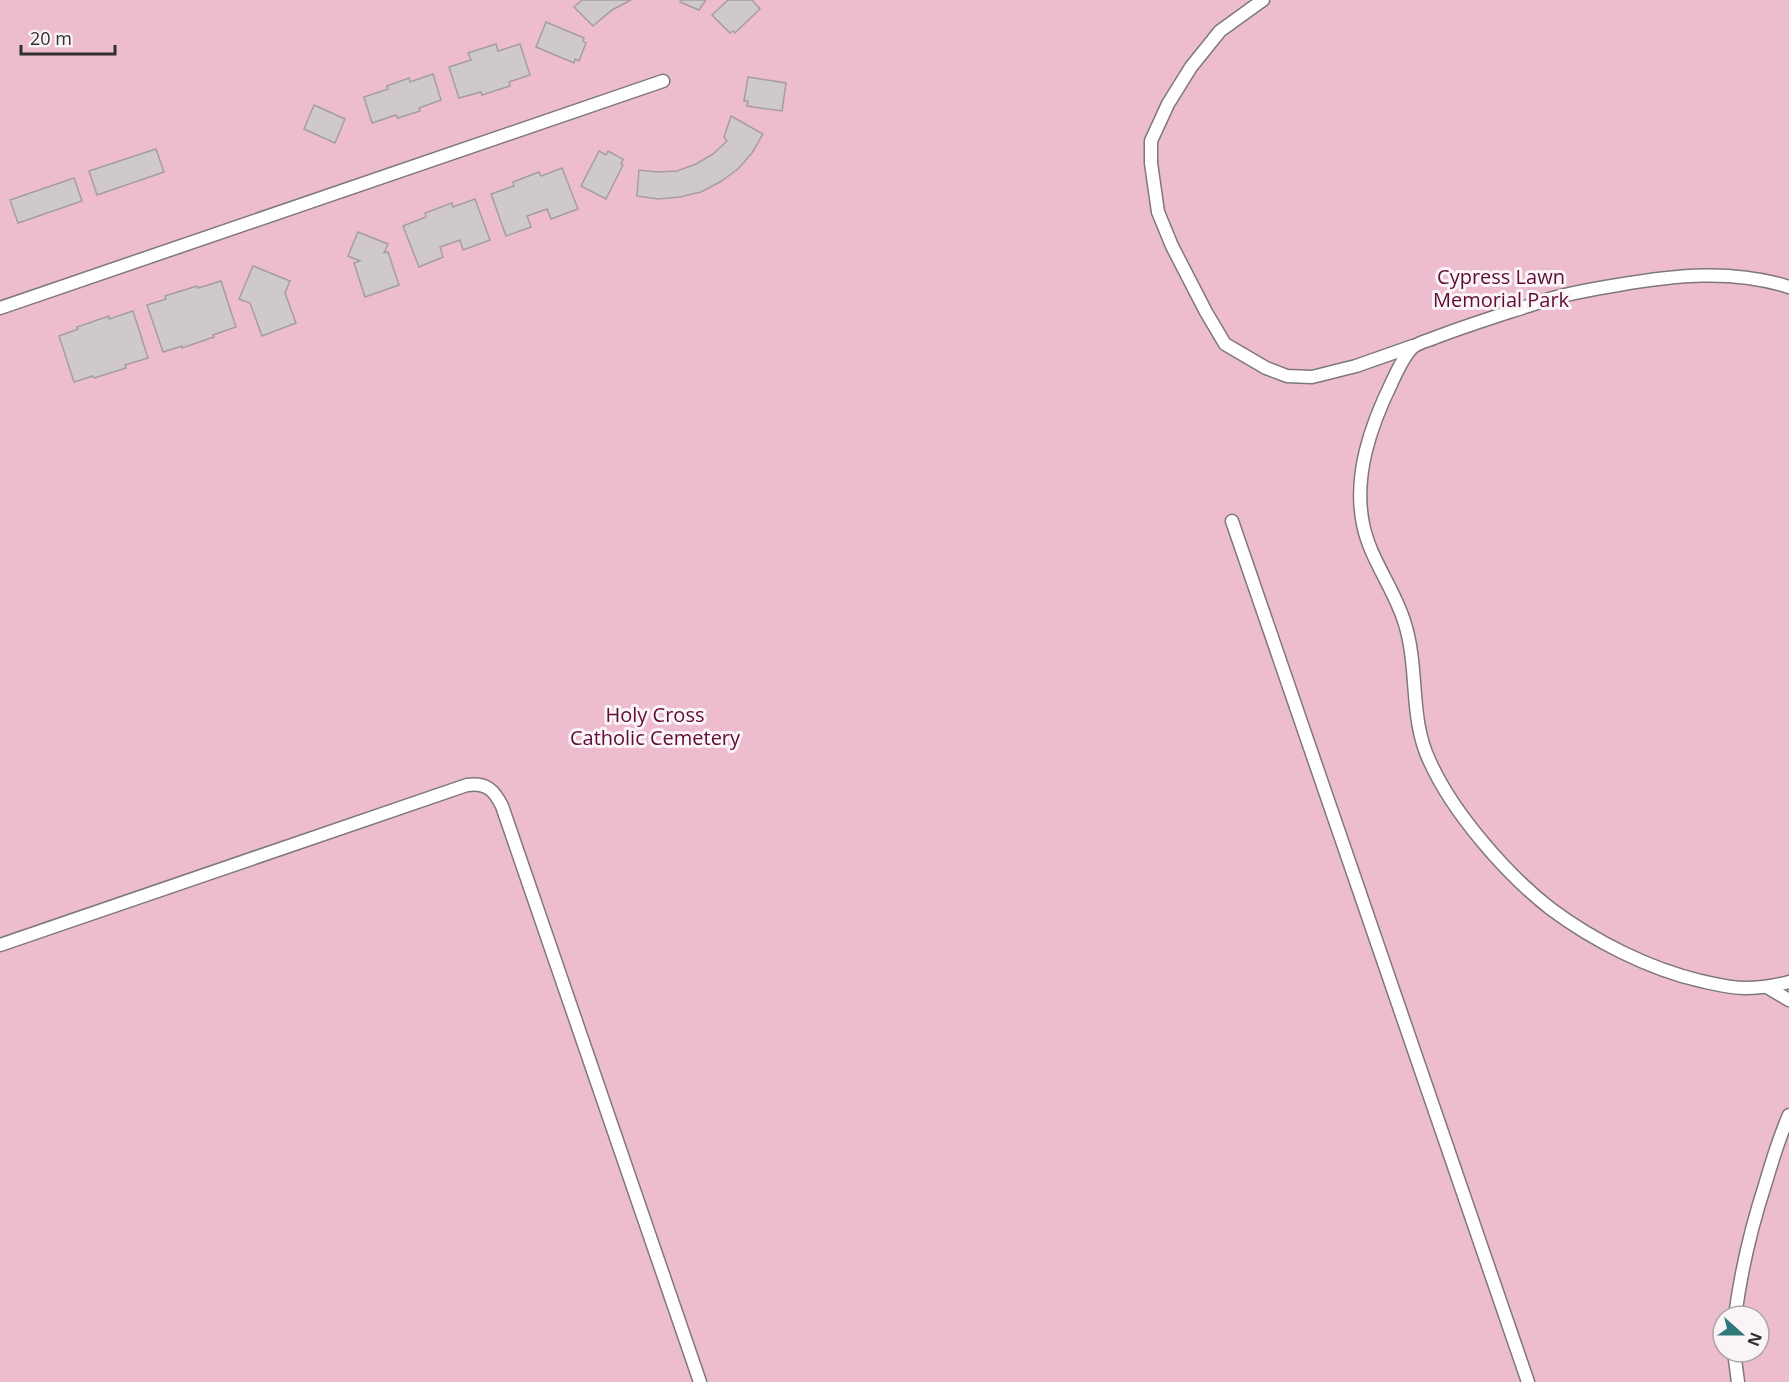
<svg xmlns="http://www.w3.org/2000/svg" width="1789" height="1382" viewBox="0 0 1789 1382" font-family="'Open Sans',sans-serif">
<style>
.green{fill:#edbdcf;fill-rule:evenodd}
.building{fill:#d0c9cb;stroke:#a59ea1;stroke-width:1.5}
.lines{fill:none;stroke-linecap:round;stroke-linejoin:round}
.service-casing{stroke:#7e787a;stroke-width:15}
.service{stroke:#fff;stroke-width:12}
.labels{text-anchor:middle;stroke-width:6;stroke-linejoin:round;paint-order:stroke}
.park-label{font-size:20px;fill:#5f0c39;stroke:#fbf4f6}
</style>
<rect width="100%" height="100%" fill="#fbf4f6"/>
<!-- green -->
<path class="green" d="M0 0H1789V1382H0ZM1723 1316H1759V1352H1723Z"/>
<!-- building -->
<g class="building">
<path d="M582 0H631L612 10 593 26 574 7Z"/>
<path d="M681 0H706L699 10 680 2Z"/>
<path d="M728 0H752L760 9 735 33 733 31 730 33 712 15Z"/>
<path d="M546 22 584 38 583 41 586 43 579 61 575 59 574 63 536 47Z"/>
<path d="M496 44 498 51 520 44 530 75 509 82 510 86 482 95 481 92 459 98 449 67 471 60 468 53Z"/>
<path d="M433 74 441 100 419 108 420 111 398 118 396 115 372 123 364 97 388 89 387 86 409 78 410 82Z"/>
<path d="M748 77 786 83 782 111 747 106 748 101H744Z"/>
<path d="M314 105 345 119 335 143 304 129Z"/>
<path d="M731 116 763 134 752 153 738 169 720 182 701 192 680 197 658 199 637 196 639 170 658 172 677 171 696 164 713 154 727 141 724 137Z"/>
<path d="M156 149 164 172 97 195 89 171Z"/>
<path d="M599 151 606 155 608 151 623 159 621 164 623 165 606 199 581 186Z"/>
<path d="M562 168 578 209 551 219 547 209 527 216 531 227 506 236 491 194 514 186 513 182 539 172 541 176Z"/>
<path d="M74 178 82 201 18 223 10 200Z"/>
<path d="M475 199 490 240 463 250 460 240 440 247 443 257 419 267 403 226 426 217 425 213 452 203 453 207Z"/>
<path d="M358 232 388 244 384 253 388 252 399 285 365 297 354 263 360 261 348 256Z"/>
<path d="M253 266 290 281 285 293 296 323 262 336 250 303 239 299Z"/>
<path d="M221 281 236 327 213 335 214 337 182 348V346L163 352 147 305 166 299 165 296 197 286 198 288Z"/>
<path d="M133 311 148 358 125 365 126 368 94 378 93 376 74 382 59 336 78 329 77 327 109 316V319Z"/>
</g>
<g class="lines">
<defs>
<g id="service">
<path d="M1263 0 1220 31 1191 67 1168 104 1151 141V163L1158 212 1172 246 1206 312 1225 344 1266 368 1287 376 1312 377 1356 366 1413 346"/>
<path d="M1789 287C1733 269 1675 275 1618 285 1593 289 1568 293 1543 301 1507 313 1470 324 1434 338 1427 341 1416 343 1411 349 1403 358 1397 371 1392 382 1371 425 1353 475 1363 524 1370 560 1395 589 1405 624 1419 669 1409 719 1430 762 1453 813 1507 875 1551 909 1594 941 1649 969 1701 981 1715 984 1730 988 1745 988 1760 988 1774 986 1789 982"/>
<path d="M0 308 663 81"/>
<path d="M1232 521 1528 1382"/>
<path d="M0 945 467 785C486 782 494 790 502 806L700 1382"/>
<path d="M1767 987 1789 1000"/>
<path d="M1735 1316C1741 1271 1751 1228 1765 1185 1772 1161 1779 1138 1789 1115"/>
<path d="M1734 1352 1738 1382"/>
</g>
</defs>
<!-- service casing -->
<use href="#service" class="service-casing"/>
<!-- service -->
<use href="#service" class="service"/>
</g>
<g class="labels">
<!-- park labels -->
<g class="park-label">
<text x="1501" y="284">Cypress Lawn<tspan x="1501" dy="23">Memorial Park</tspan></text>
<text x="655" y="722">Holy Cross<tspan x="655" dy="23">Catholic Cemetery</tspan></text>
</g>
</g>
<!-- north arrow -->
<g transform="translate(1741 1334) rotate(111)"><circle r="28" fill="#fbf4f6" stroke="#aaa5a6" stroke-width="1.5"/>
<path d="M0-4.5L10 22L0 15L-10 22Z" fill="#2f797a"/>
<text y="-9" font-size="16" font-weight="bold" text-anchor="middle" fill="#312e2f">N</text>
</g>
<!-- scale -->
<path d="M21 45v9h94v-9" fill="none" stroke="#312e2f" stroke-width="3"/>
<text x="30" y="45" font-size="18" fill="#312e2f" stroke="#fbf4f6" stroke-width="4.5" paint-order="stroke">20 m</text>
</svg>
